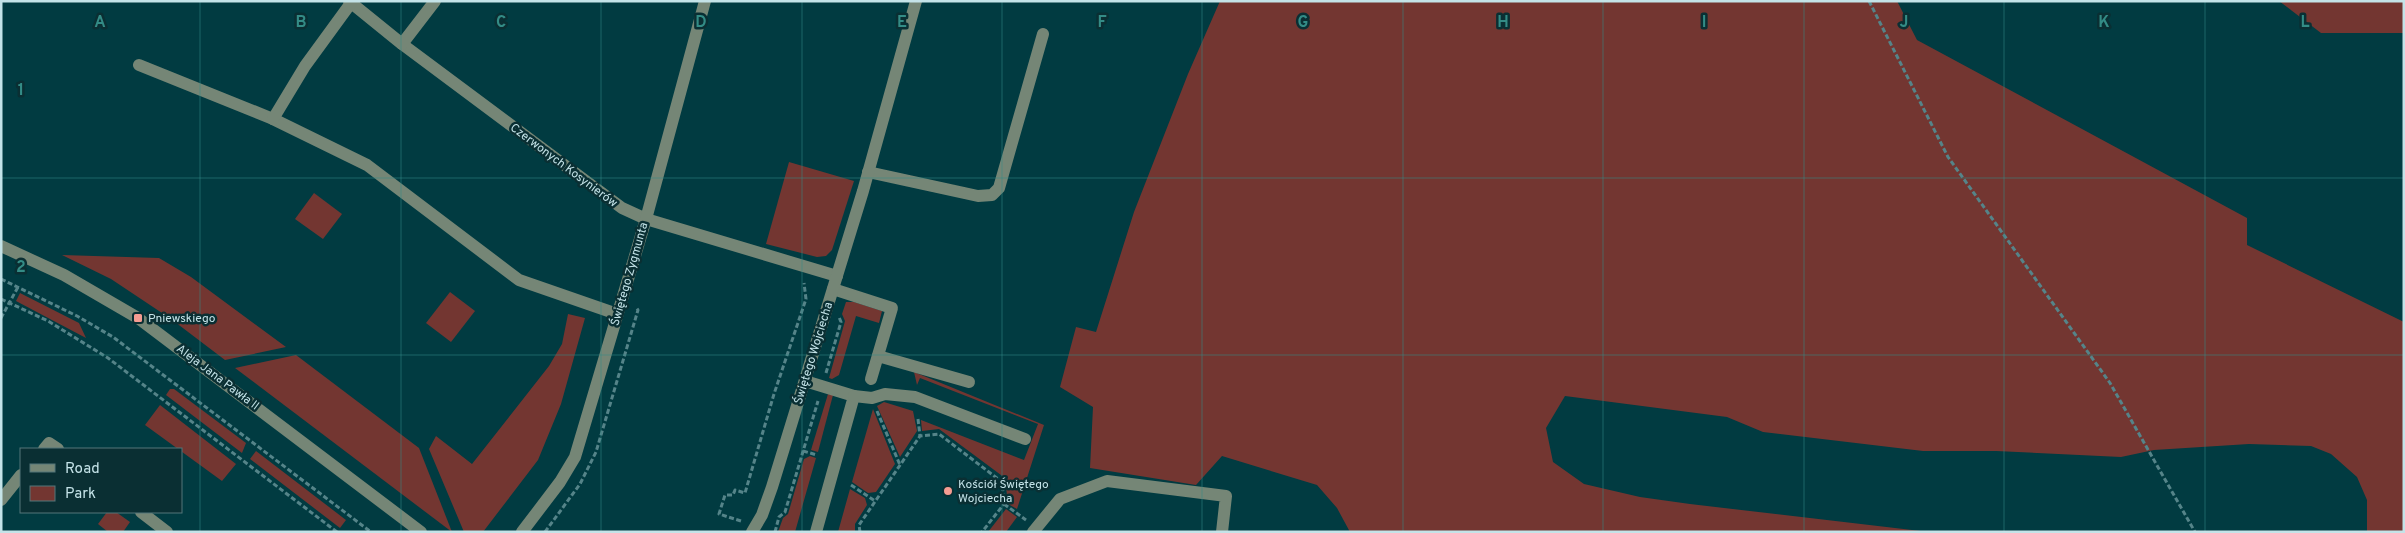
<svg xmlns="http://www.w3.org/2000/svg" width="2405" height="533" viewBox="0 0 2405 533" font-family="Overpass,sans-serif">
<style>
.green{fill:#733631}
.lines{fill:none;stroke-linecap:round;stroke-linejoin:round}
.path{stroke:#558489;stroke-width:3;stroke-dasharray:5 2.5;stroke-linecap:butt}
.minor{stroke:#758676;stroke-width:12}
.grid{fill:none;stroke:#338c86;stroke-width:1;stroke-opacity:0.55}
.poi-dot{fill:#f59c92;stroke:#0a2f33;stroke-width:2}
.labels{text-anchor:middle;stroke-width:5;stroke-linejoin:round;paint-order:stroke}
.street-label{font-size:12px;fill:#c4e3e8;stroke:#0a2f33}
.poi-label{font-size:12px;fill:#c4e3e8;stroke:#0a2f33;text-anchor:start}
.grid-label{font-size:16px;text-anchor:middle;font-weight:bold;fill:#338c86;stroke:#0a2f33;stroke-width:5;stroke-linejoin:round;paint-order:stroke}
</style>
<rect width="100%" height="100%" fill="#013b41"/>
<!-- green -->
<g class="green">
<path d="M1220 1H1897L1917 40 2247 218V245L2404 322V532H2367V500L2357 477 2331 454 2311 446 2249 444 2154 450 2121 457 1996 451H1923L1763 432 1727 417 1565 396 1546 428 1553 462 1584 484 1640 497 1690 504 1929 532H1350L1337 508 1317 485 1222 456 1196 485 1090 468 1093 407 1060 387 1076 327 1096 332 1134 212 1188 74Z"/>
<path d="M2279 1H2404V33H2321Z"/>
<path d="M789 162 854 181 832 250 826 256 817 257 766 244Z"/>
<path d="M314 193 342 214 323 239 295 219Z"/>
<path d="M62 255 159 258 191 277 286 347 225 360 171 319 111 279Z"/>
<path d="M450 292 475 311 451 342 426 323Z"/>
<path d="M20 293 79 323 86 338 16 301Z"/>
<path d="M846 302H854L882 311 879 323 856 316 839 375 832 379 829 378 845 321 842 314Z"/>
<path d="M568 314 585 318 561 404 538 460 483 532H464L429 449 436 436 472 464 549 366 562 344Z"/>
<path d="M296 355 419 448 452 532 235 368Z"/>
<path d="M914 372 1044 425 1017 509 1008 504 1005 478 939 429 922 431 921 420 1024 460 1038 424 920 378 917 385Z"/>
<path d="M170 389H174L246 443 242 453 166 395Z"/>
<path d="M828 394 833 395 818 452 811 450Z"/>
<path d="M884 402 913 411 917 431 900 457 877 406Z"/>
<path d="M160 405 236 464 222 481 145 425Z"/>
<path d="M873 409 895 464 876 492 868 493 852 482Z"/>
<path d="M256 451 346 520 340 528 250 459Z"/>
<path d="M810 456 816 458 795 532H778L783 518 788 514 804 459Z"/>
<path d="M850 489 865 498 867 505 855 524V532H838Z"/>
<path d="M1006 509 1017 517 1006 532H988Z"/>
<path d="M107 512H116L130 522 123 532H108L98 524Z"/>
</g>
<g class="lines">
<!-- path -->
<g class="path">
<path d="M1869 1 1948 157 2110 383 2195 532"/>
<path d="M1 279 77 316 113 337 371 532"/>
<path d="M1 299 48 321 108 358 337 532"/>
<path d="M1 318 18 287"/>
<path d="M826 373 841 322 839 317"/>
<path d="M877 411 900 465"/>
<path d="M918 419 920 436"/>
<path d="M803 451 817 455"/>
<path d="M851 485 875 501"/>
<path d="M1004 504 1026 520"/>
<path d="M741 521 719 514 725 495H733L735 490 745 493 774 394 806 299 804 283"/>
<path d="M545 532 580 484 596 452 638 310 636 307"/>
<path d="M775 532 779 517 785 512 818 401"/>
<path d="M860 532 859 525 920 436 939 434 1002 482 1004 504 982 532"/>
</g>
<!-- minor -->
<g class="minor">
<path d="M349 1 402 44 622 208 646 219 837 276"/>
<path d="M402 44 435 1"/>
<path d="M139 65 273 119 367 165 519 280 617 314"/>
<path d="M273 119 305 66 351 3"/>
<path d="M868 172 978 196 992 195 999 188 1043 34"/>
<path d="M1 246 64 275 138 318 421 532"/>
<path d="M833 289 892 308 871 379"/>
<path d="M878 356 969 382"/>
<path d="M805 381 854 396 816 532"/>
<path d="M854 396 872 398 885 394 915 397 1025 439"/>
<path d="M44 449 49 443 58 449"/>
<path d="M1 500 21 475"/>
<path d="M141 512 167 532"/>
<path d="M522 532 560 482 575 457 646 219 705 1"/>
<path d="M752 532 762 515 772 487 863 191 916 1"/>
<path d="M1033 532 1060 499 1107 481 1226 496 1222 532"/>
</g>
</g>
<!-- grid -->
<path class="grid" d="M200 1V532M401 1V532M601 1V532M802 1V532M1002 1V532M1202 1V532M1403 1V532M1603 1V532M1804 1V532M2004 1V532M2205 1V532M1 178H2404M1 355H2404"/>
<!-- markers -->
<g class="poi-dot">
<rect x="133" y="313" width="10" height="10" rx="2.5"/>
<circle cx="948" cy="491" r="5"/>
</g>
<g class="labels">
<!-- street labels -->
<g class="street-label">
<text transform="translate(564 165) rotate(37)" y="4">Czerwonych Kosynierów</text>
<text transform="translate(629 274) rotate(-74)" y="4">Świętego Zygmunta</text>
<text transform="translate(813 353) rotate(-73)" y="4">Świętego Wojciecha</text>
<text transform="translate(218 377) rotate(37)" y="4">Aleja Jana Pawła II</text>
</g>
<!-- poi labels -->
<g class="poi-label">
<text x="148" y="322">Pniewskiego</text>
<text x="958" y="488">Kościół Świętego<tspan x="958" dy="14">Wojciecha</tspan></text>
</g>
</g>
<g class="grid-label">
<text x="100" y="27">A</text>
<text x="301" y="27">B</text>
<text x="501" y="27">C</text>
<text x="701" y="27">D</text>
<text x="902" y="27">E</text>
<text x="1102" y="27">F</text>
<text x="1303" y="27">G</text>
<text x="1503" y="27">H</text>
<text x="1704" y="27">I</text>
<text x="1904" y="27">J</text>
<text x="2104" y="27">K</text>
<text x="2305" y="27">L</text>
<text x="21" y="95">1</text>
<text x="21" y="272">2</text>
</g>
<!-- border -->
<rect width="2405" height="533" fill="none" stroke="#c4e3e8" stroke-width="5"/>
<!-- legend -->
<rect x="20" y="448" width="162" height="65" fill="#0a2f33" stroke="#54777b"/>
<rect x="30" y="464" width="25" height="8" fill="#758676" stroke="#54777b"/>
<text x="65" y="473" font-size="15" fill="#c4e3e8">Road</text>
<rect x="30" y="486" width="25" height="15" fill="#733631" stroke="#54777b"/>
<text x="65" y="498" font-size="15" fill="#c4e3e8">Park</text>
</svg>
